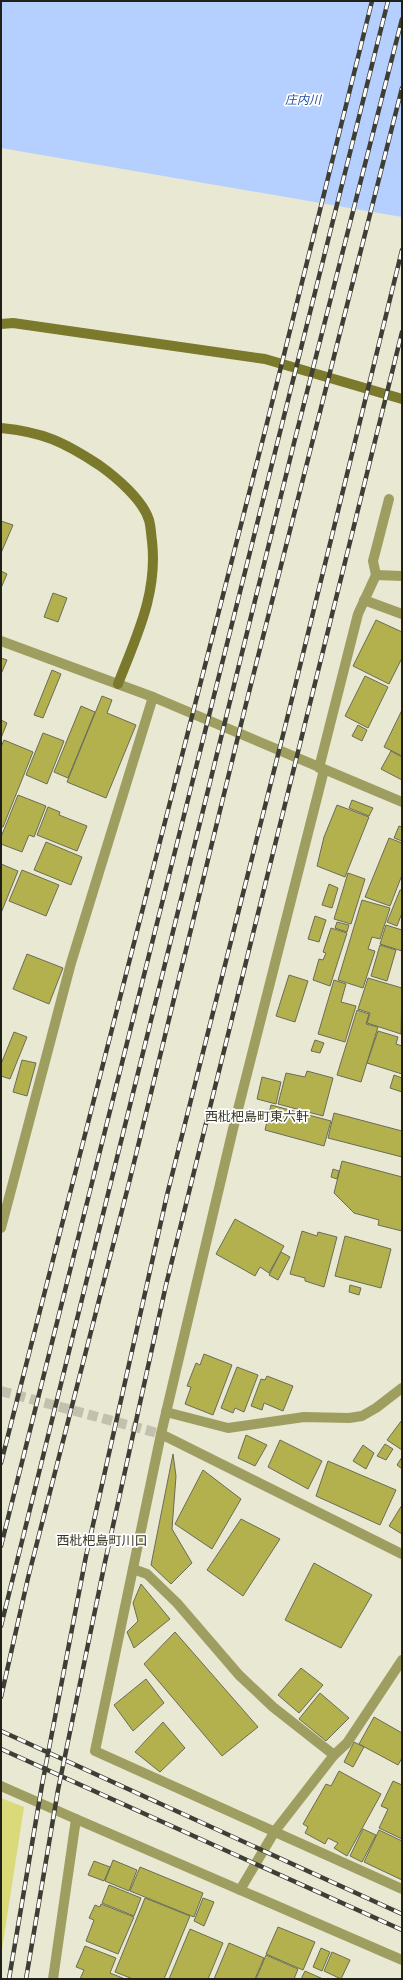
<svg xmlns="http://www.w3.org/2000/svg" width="403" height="1980" viewBox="0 0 403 1980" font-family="'PT Sans Narrow','Noto Sans JP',sans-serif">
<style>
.green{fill:#dbda79}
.water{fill:#b5cfff}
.building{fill:#b3b14e;stroke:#6b6c58}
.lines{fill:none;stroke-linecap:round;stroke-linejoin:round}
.street-tunnel{stroke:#c1c1ae;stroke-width:10;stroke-dasharray:10 5;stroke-linecap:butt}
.lane{stroke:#9f9e61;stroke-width:10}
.street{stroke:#9f9e61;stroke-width:10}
.secondary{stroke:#7b792c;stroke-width:10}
.rail-casing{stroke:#3e3e34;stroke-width:4.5}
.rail{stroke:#fff;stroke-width:3;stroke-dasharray:9;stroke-linecap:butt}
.labels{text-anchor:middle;stroke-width:3.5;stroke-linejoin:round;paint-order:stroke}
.water-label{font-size:12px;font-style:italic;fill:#214da5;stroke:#fff}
.quarter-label{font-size:13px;fill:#373725;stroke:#fff}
</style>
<rect width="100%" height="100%" fill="#e9e9d3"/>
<!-- green -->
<path class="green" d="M1 1798 24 1807 1 1956Z"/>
<!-- water -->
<path class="water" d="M1 1H402V217L1 148Z"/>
<!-- building -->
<g class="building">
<path d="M1 521 13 525 1 553Z"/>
<path d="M1 571 7 574 1 588Z"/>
<path d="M53 593 67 598 58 622 44 617Z"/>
<path d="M376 620 402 632V658L389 684 353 666Z"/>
<path d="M1 658 7 660 1 674Z"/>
<path d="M52 670 61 674 43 718 34 715Z"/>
<path d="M365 676 388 687 368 728 345 716Z"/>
<path d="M102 696 112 700 107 713 136 725 106 798 67 782Z"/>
<path d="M81 706 95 712 68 778 54 772Z"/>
<path d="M402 710V756L384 747Z"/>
<path d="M1 720 7 723 1 738Z"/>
<path d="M358 725 367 730 362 741 352 736Z"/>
<path d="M43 733 64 741 47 784 26 775Z"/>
<path d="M4 740 33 752 3 827H1V747Z"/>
<path d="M391 751 402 757V780L381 769Z"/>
<path d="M18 795 46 806 34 837 29 835 22 852 1 844V837Z"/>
<path d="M352 800 373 808 369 816 349 808Z"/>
<path d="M337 805 369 817 345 877 317 866 324 837Z"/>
<path d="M48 807 60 812 59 815 87 826 77 851 37 835Z"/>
<path d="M399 826 402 827V841L394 838Z"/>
<path d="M389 838 402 843V875L390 906 365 897Z"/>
<path d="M46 842 82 857 71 885 34 870Z"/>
<path d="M1 864 18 871 1 913Z"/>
<path d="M22 870 59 885 46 916 9 901Z"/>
<path d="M348 873 365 879 351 924 334 919Z"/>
<path d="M329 884 338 888 332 908 322 905Z"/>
<path d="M400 890H402V913L397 926 387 922Z"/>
<path d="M362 900 390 908 380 939 372 937 368 949 375 951 363 988 338 980Z"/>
<path d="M315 916 326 920 319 942 308 939Z"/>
<path d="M337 922 349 925 347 932 335 928Z"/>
<path d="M386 925 402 930V951L380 944Z"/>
<path d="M331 928 347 933 330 986 313 980 319 959 323 960 326 953 323 952Z"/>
<path d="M380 945 396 950 387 981 371 976Z"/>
<path d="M27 954 63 968 49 1004 13 989Z"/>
<path d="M289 975 308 981 295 1022 276 1016Z"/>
<path d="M368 978 402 988 401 1034 367 1023 370 1013 358 1009Z"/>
<path d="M334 980 346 984 341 1002 356 1006 345 1042 318 1034Z"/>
<path d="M357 1010 369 1014 366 1024 378 1027 361 1082 337 1075Z"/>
<path d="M378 1031 398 1037 396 1044 402 1046V1074L367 1063Z"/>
<path d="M14 1032 27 1037 10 1079 1 1076V1064Z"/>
<path d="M315 1040 324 1043 320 1053 311 1051Z"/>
<path d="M22 1060 36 1063 27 1096 13 1092Z"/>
<path d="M307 1071 333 1078 323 1116 278 1104 286 1073 305 1077Z"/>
<path d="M394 1075 402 1078V1092L390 1088Z"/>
<path d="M262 1077 281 1082 276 1104 257 1099Z"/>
<path d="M271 1105 331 1121 324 1146 265 1130Z"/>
<path d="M334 1113 402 1131V1157L328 1138Z"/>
<path d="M342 1161 402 1177V1231L378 1225 379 1220 354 1213 334 1193Z"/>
<path d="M333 1169 339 1171 337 1179 331 1177Z"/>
<path d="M235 1219 284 1246 269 1273 260 1267 255 1276 216 1254Z"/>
<path d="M302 1231 317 1236 318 1232 337 1237 324 1287 305 1281V1278L290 1274Z"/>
<path d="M345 1236 391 1249 381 1288 335 1276Z"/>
<path d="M281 1252 290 1257 278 1280 269 1275Z"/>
<path d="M350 1285 361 1288 359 1295 349 1292Z"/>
<path d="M204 1354 232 1365 213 1415 185 1404 191 1387 187 1386 196 1363 200 1365Z"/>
<path d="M237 1367 258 1375 244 1412 235 1408 233 1413 221 1408Z"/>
<path d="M267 1376 293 1386 283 1411 264 1403 262 1410 251 1406 261 1379 265 1380Z"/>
<path d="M402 1420V1450L387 1440Z"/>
<path d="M246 1435 267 1445 255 1466 238 1458Z"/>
<path d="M280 1440 322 1461 308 1489 268 1467Z"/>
<path d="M385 1444 393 1449 386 1460 377 1456Z"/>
<path d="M363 1445 374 1453 366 1469 353 1461Z"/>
<path d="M173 1454 176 1476 172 1529 192 1563 171 1584 151 1565Z"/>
<path d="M402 1457V1469L397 1465Z"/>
<path d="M328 1461 396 1490 380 1525 316 1496Z"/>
<path d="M203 1470 241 1499 212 1549 175 1524Z"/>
<path d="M402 1505V1534L389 1526Z"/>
<path d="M241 1519 280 1539 243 1596 207 1570Z"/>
<path d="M314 1563 372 1595 341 1648 285 1620Z"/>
<path d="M141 1584 170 1619 134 1648 127 1632 138 1621 133 1603Z"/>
<path d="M175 1632 258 1727 222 1756 144 1664Z"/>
<path d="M301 1668 323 1685 299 1713 278 1695Z"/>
<path d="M146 1679 164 1703 133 1731 114 1705Z"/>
<path d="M320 1693 349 1718 326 1741 299 1719Z"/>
<path d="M374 1717 402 1733V1758L398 1765 359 1744Z"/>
<path d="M163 1722 185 1748 160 1772 135 1752Z"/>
<path d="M354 1742 364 1747 353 1767 344 1762Z"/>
<path d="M339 1771 381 1794 347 1856 334 1848 338 1843 328 1838 325 1844 305 1833 308 1827 303 1824 326 1784 331 1786Z"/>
<path d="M393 1781 402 1785V1839L379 1828 388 1809 381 1806Z"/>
<path d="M363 1829 376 1835 362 1862 350 1856Z"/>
<path d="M379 1830 402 1841V1880L364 1862Z"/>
<path d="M113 1860 137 1870 129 1891 105 1881Z"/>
<path d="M94 1861 110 1867 104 1881 88 1875Z"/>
<path d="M140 1867 203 1893 194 1917 130 1891Z"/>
<path d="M109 1885 141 1898 134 1916 102 1903Z"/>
<path d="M145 1898 190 1916 164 1979H133L115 1972Z"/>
<path d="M203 1898 214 1902 204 1926 194 1921Z"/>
<path d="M101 1904 134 1917 118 1954 86 1941 94 1920 89 1918 95 1905 100 1907Z"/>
<path d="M278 1927 315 1942 303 1970 266 1954Z"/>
<path d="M190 1929 223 1943 208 1979H169Z"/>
<path d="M229 1943 264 1958 255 1979H214Z"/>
<path d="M85 1946 116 1958 110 1973 125 1979H80L84 1970 76 1967Z"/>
<path d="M321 1948 330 1952 322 1971 313 1967Z"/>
<path d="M332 1952 350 1960 341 1979 324 1971Z"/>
<path d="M266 1955 298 1969 294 1979H256Z"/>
<path d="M305 1971 323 1979H301Z"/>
</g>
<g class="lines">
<!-- street-tunnel -->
<path class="street-tunnel" d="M1 1391 161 1434"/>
<!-- lane -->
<path class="lane" d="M376 575 373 561 389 499"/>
<!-- street -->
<g class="street">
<path d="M364 600 402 614"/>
<path d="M1 641 153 697 402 802"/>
<path d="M319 768 358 614 376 575 402 576"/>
<path d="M324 770 233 1129 161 1434 402 1554"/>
<path d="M1 1228 71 963 153 697"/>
<path d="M166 1412 228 1428 304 1417 349 1418 362 1416 376 1408 402 1388"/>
<path d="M161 1434 95 1751 402 1889"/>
<path d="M133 1569 147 1574 177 1603 239 1675 273 1707 334 1755 275 1831 240 1890"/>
<path d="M334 1755 347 1743 402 1660"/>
<path d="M1 1786 76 1819"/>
<path d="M53 1979 76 1819 402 1960"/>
</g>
<!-- secondary -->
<g class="secondary">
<path d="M1 324 13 323 265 359 402 399"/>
<path d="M1 428C43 432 64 442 99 465 116 477 143 500 149 520 151 527 151 535 152 541 158 594 136 637 118 684"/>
</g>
<defs>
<g id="rail">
<path d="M1 1463 266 427 372 1"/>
<path d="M1 1546 388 1"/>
<path d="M1 1626 295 439 402 19"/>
<path d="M1 1697 28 1578 130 1179 246 704 402 88"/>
<path d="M1 1731 402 1914"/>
<path d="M1 1749 402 1930"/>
<path d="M9 1979 42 1785 86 1556 167 1195 287 719 402 250"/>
<path d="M26 1979 58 1790 105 1562 166 1285 402 332"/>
</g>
</defs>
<!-- rail casing -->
<use href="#rail" class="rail-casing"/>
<!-- rail -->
<use href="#rail" class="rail"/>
</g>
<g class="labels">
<!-- water labels -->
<g class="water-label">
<text x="303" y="104">庄内川</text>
</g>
<!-- quarter labels -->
<g class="quarter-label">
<text x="257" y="1121">西枇杷島町東六軒</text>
<text x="102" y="1545">西枇杷島町川口</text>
</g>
</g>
<!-- border -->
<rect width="403" height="1980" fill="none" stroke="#202018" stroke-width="4"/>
</svg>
